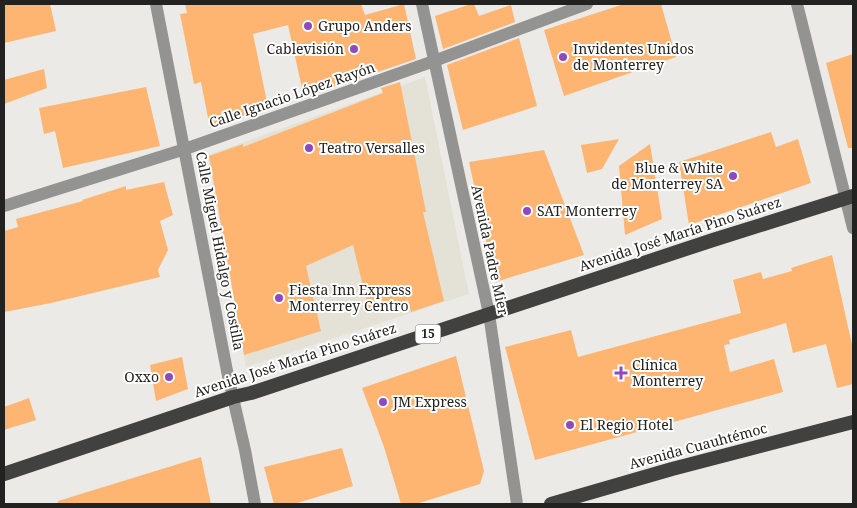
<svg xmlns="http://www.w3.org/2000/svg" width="857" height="508" viewBox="0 0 857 508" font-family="'Noto Serif',serif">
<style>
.built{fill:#e4e1d6}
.building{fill:#fdb571}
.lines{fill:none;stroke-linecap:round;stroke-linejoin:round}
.minor{stroke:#939392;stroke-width:12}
.tertiary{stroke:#939392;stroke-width:12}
.trunk{stroke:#41423f;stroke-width:14}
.poi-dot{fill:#8f49bd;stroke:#fff;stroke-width:2}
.labels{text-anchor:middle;stroke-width:4;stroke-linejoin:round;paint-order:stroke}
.shield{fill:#fff;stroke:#646464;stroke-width:1}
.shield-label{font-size:12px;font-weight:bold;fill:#222221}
.poi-label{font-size:14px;fill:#222221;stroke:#fff;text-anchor:start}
.street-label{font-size:14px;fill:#222221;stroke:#fff}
</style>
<rect width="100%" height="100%" fill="#ebeae7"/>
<!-- built -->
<path class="built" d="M425 77 469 294 246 367 208 155Z"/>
<!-- building -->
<g class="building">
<path d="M4 4H50L56 31 4 43Z"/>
<path d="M185 4H361L365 15 404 4 416 59 304 97 288 25 253 34 268 107 210 128 201 82 194 84 180 14 187 13Z"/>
<path d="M471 4H474L479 16 511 5 515 22 443 49 435 16Z"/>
<path d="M624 4H661L676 57 564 96 544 30Z"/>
<path d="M519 38 537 106 463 130 447 65Z"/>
<path d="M853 54V148H848L826 63Z"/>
<path d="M44 69 47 88 4 104V80Z"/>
<path d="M400 82 426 212H423L444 301 411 312 408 300 369 311 353 245 306 266 321 331 244 355 209 156 243 144V147L383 93 381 88Z"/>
<path d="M146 87 160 146 63 168 55 131 44 134 39 108Z"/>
<path d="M771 132 776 147 798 139 811 183 689 225 679 162Z"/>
<path d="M619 139 602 169 587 173 581 145Z"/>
<path d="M650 144 662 219 625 235 619 166Z"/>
<path d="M544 150 584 255 495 282 469 162Z"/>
<path d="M164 182 173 215 160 221 168 250 158 270 160 277 51 303 4 312V231L18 227 16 219 83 201 82 200 126 186V190Z"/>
<path d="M832 255 853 349V384L837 388 826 344 793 353 786 323 729 340 730 344 724 345 730 372 774 359 783 392 535 460 505 347 571 330 578 357 741 313 733 280 761 272 763 279 792 271 791 268Z"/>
<path d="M456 356 484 471 480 484 416 504H401L384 447 362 388Z"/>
<path d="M182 357 188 389 156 401 150 365Z"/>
<path d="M29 398 36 420 4 430V407Z"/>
<path d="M342 448 353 486 294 504H274L264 467Z"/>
<path d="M201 457 211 504H58V501Z"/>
</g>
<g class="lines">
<!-- minor -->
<path class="minor" d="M4 206 185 149 434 61 587 4"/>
<!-- tertiary -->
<g class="tertiary">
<path d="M156 4 228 376 245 450 255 504"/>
<path d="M422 4 489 314 517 504"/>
<path d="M797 4 853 228"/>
</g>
<!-- trunk -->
<g class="trunk">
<path d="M4 474 233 397 251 393 713 240 853 196"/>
<path d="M551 504 672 469 853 422"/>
</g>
</g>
<!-- markers -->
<g class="poi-dot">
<circle cx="308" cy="26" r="5"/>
<circle cx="354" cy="49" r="5"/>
<circle cx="563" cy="57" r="5"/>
<circle cx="309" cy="148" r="5"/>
<circle cx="733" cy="176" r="5"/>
<circle cx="527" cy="211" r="5"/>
<circle cx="279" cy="298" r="5"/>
<path d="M618.5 365.5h5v5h5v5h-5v5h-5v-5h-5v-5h5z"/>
<circle cx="169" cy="377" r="5"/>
<circle cx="383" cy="402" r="5"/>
<circle cx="570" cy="425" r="5"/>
</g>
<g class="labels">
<!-- shield labels -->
<rect class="shield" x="415.5" y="324.5" width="25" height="19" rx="4"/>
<g class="shield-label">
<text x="428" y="338">15</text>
</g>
<!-- poi labels -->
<g class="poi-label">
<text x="318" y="31">Grupo Anders</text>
<text x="344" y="54" text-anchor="end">Cablevisión</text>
<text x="573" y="54">Invidentes Unidos<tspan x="573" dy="16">de Monterrey</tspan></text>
<text x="319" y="153">Teatro Versalles</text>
<text x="723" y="173" text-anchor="end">Blue &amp; White<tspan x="723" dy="16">de Monterrey SA</tspan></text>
<text x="537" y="216">SAT Monterrey</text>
<text x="289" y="295">Fiesta Inn Express<tspan x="289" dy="16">Monterrey Centro</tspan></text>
<text x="632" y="370">Clínica<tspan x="632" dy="16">Monterrey</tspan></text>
<text x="159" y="382" text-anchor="end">Oxxo</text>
<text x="393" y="407">JM Express</text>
<text x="580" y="430">El Regio Hotel</text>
</g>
<!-- street labels -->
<g class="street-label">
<text transform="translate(292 95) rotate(-19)" y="5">Calle Ignacio López Rayón</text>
<text transform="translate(680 234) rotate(-18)" y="5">Avenida José María Pino Suárez</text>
<text transform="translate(490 250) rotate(78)" y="5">Avenida Padre Mier</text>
<text transform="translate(220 251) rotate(79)" y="5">Calle Miguel Hidalgo y Costilla</text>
<text transform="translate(295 360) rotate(-18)" y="5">Avenida José María Pino Suárez</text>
<text transform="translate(698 446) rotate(-15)" y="5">Avenida Cuauhtémoc</text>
</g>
</g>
<!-- border -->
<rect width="857" height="508" fill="none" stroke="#222221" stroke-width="10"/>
</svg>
